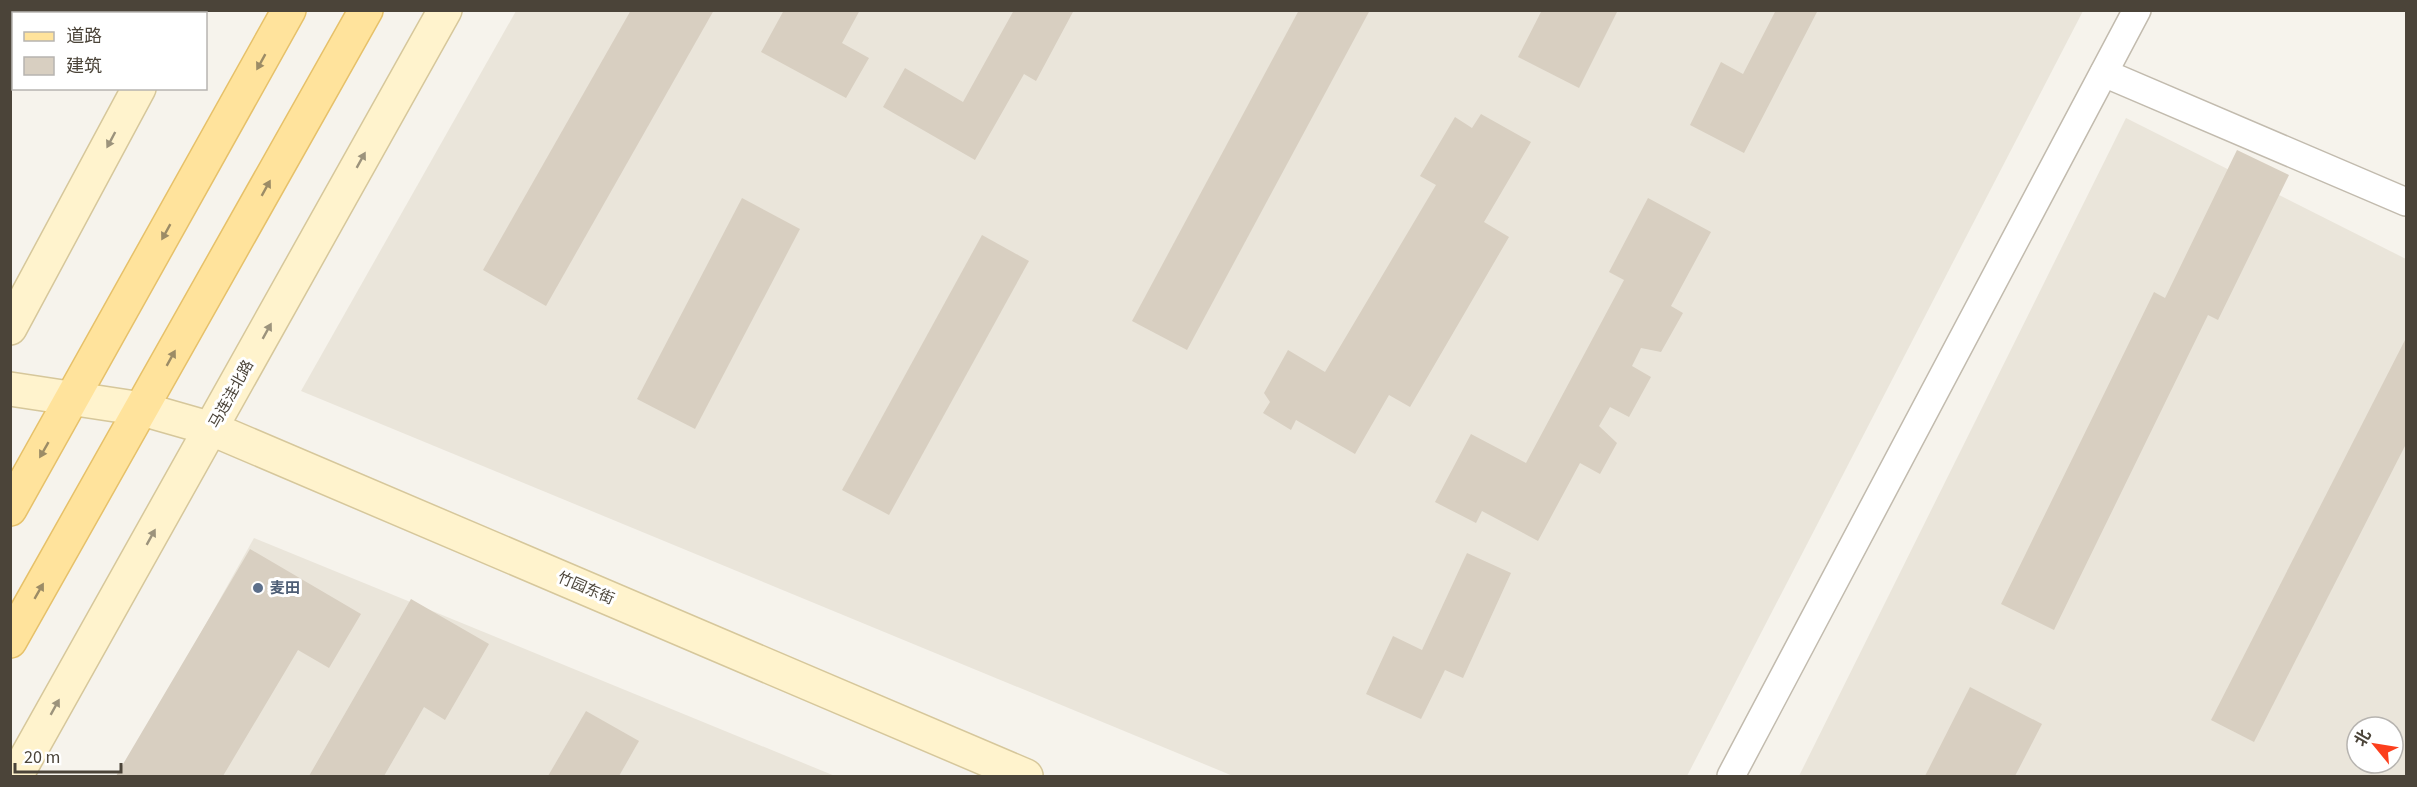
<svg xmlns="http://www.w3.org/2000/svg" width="2417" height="787" viewBox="0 0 2417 787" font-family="'Source Sans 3','Noto Sans SC',sans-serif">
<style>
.residential{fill:#eae5da;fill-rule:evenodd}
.building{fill:#d8cfc1}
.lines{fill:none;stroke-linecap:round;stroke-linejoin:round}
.street-casing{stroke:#c2bbae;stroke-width:30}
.secondary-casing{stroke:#d6c79b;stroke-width:36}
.primary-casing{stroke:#e6c16a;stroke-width:36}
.street{stroke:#fff;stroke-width:27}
.secondary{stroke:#fff3cd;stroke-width:33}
.primary{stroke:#ffe39c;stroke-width:33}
.oneway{fill:#9c8c66}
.oneway2{fill:#9c937c}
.service-dot{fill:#5c6f8a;stroke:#fff;stroke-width:2}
.labels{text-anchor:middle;stroke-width:6;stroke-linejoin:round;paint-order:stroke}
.street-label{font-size:15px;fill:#4b4439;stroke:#fff}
.service-label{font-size:15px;font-weight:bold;fill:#4e5e75;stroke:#fff;text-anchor:start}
</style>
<rect width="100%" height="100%" fill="#f6f3ec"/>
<!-- residential -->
<g class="residential">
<path d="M516 11H2083L1687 776H1233L301 391Z"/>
<path d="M2126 118 2406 259V776H1799ZM2357 727H2393V763H2357Z"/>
<path d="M254 538 835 776H121Z"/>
</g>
<!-- building -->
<g class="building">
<path d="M631 10H714L546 306 483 270Z"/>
<path d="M784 10H860L842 43 869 58 846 98 761 52Z"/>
<path d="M1014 10H1074L1036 81 1024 74 975 160 883 107 905 68 963 102Z"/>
<path d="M1299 10H1370L1187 350 1132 321Z"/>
<path d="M1542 10H1618L1579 88 1518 57Z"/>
<path d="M1776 10H1818L1744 153 1690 125 1721 62 1743 74Z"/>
<path d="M1481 114 1531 142 1484 222 1509 237 1410 407 1389 395 1355 454 1296 420 1291 430 1263 413 1270 402 1264 393 1288 350 1325 372 1436 185 1420 176 1455 117 1472 128Z"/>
<path d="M2237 150 2289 175 2218 320 2208 315 2054 630 2001 604 2154 292 2165 298Z"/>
<path d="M742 198 800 229 695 429 637 399Z"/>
<path d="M1648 198 1711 232 1671 306 1683 313 1661 352 1641 348 1632 366 1651 377 1629 417 1610 407 1599 426 1617 443 1600 474 1580 463 1538 541 1482 511 1476 523 1435 502 1471 434 1526 463 1624 280 1609 272Z"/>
<path d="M982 235 1029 261 889 515 842 490Z"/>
<path d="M2405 340 2406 444 2254 742 2211 720Z"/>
<path d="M250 549 361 614 329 668 298 650 223 776H116Z"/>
<path d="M1467 553 1511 573 1463 678 1445 670 1421 719 1366 694 1393 636 1422 650Z"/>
<path d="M411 599 489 644 445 720 424 707 384 776H309Z"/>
<path d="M1970 687 2042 724 2015 776H1925Z"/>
<path d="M586 711 639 741 619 776H548Z"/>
</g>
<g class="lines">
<defs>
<g id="street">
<path d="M2104 73 2406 202"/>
<path d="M1731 776 2137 10"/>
</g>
<g id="secondary">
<path d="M179 14 181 10"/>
<path d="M10 328 139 88"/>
<path d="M10 389 142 409 212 429 1026 776"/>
<path d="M16 776 445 10"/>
</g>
<g id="primary">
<path d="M10 509 289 10"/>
<path d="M10 641 366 10"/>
</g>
</defs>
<!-- street casing -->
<use href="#street" class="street-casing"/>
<!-- secondary casing -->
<use href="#secondary" class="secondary-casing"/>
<!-- primary casing -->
<use href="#primary" class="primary-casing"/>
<!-- street -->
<use href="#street" class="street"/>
<!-- secondary -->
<use href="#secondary" class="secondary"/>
<!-- primary -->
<use href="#primary" class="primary"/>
</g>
<!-- one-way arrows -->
<defs><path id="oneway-solid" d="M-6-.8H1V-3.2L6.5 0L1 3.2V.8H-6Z" transform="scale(1.5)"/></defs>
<g class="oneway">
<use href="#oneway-solid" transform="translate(261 62) rotate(119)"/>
<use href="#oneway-solid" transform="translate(266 188) rotate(-61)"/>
<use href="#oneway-solid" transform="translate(166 232) rotate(119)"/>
<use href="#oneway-solid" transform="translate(171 358) rotate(-61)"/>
<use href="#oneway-solid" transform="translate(44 450) rotate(120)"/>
<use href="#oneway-solid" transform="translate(39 591) rotate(-60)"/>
</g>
<g class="oneway2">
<use href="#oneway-solid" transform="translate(111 140) rotate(118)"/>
<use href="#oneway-solid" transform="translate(361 160) rotate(-61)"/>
<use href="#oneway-solid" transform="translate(267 331) rotate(-61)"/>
<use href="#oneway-solid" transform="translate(151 537) rotate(-61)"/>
<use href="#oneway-solid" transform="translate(55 707) rotate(-61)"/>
</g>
<!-- markers -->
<circle class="service-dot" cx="258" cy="588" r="6"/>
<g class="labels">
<!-- street labels -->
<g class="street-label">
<text transform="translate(231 394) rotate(-61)" y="5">马连洼北路</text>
<text transform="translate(586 588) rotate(23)" y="5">竹园东街</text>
</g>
<!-- service labels -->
<g class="service-label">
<text x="270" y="593">麦田</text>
</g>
</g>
<!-- border -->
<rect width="2417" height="787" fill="none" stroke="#4b4439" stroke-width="24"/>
<!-- legend -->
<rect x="12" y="12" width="195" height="78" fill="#ffffff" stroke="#b7b4b0" stroke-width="1.5"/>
<rect x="24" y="32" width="30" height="9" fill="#ffe39c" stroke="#b7b4b0" stroke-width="1.5"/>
<text x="66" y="42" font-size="18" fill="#4b4439">道路</text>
<rect x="24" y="57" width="30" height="18" fill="#d8cfc1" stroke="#b7b4b0" stroke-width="1.5"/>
<text x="66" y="72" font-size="18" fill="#4b4439">建筑</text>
<!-- north arrow -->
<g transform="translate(2375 745) rotate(300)"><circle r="28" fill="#ffffff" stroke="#b7b4b0" stroke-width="1.5"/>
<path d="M0-4.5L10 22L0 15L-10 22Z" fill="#fc3f1d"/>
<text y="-9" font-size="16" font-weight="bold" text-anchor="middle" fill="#4b4439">北</text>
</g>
<!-- scale -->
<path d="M15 763v9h106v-9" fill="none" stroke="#4b4439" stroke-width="3"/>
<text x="24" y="763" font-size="18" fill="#4b4439" stroke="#ffffff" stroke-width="4.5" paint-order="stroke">20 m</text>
</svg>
